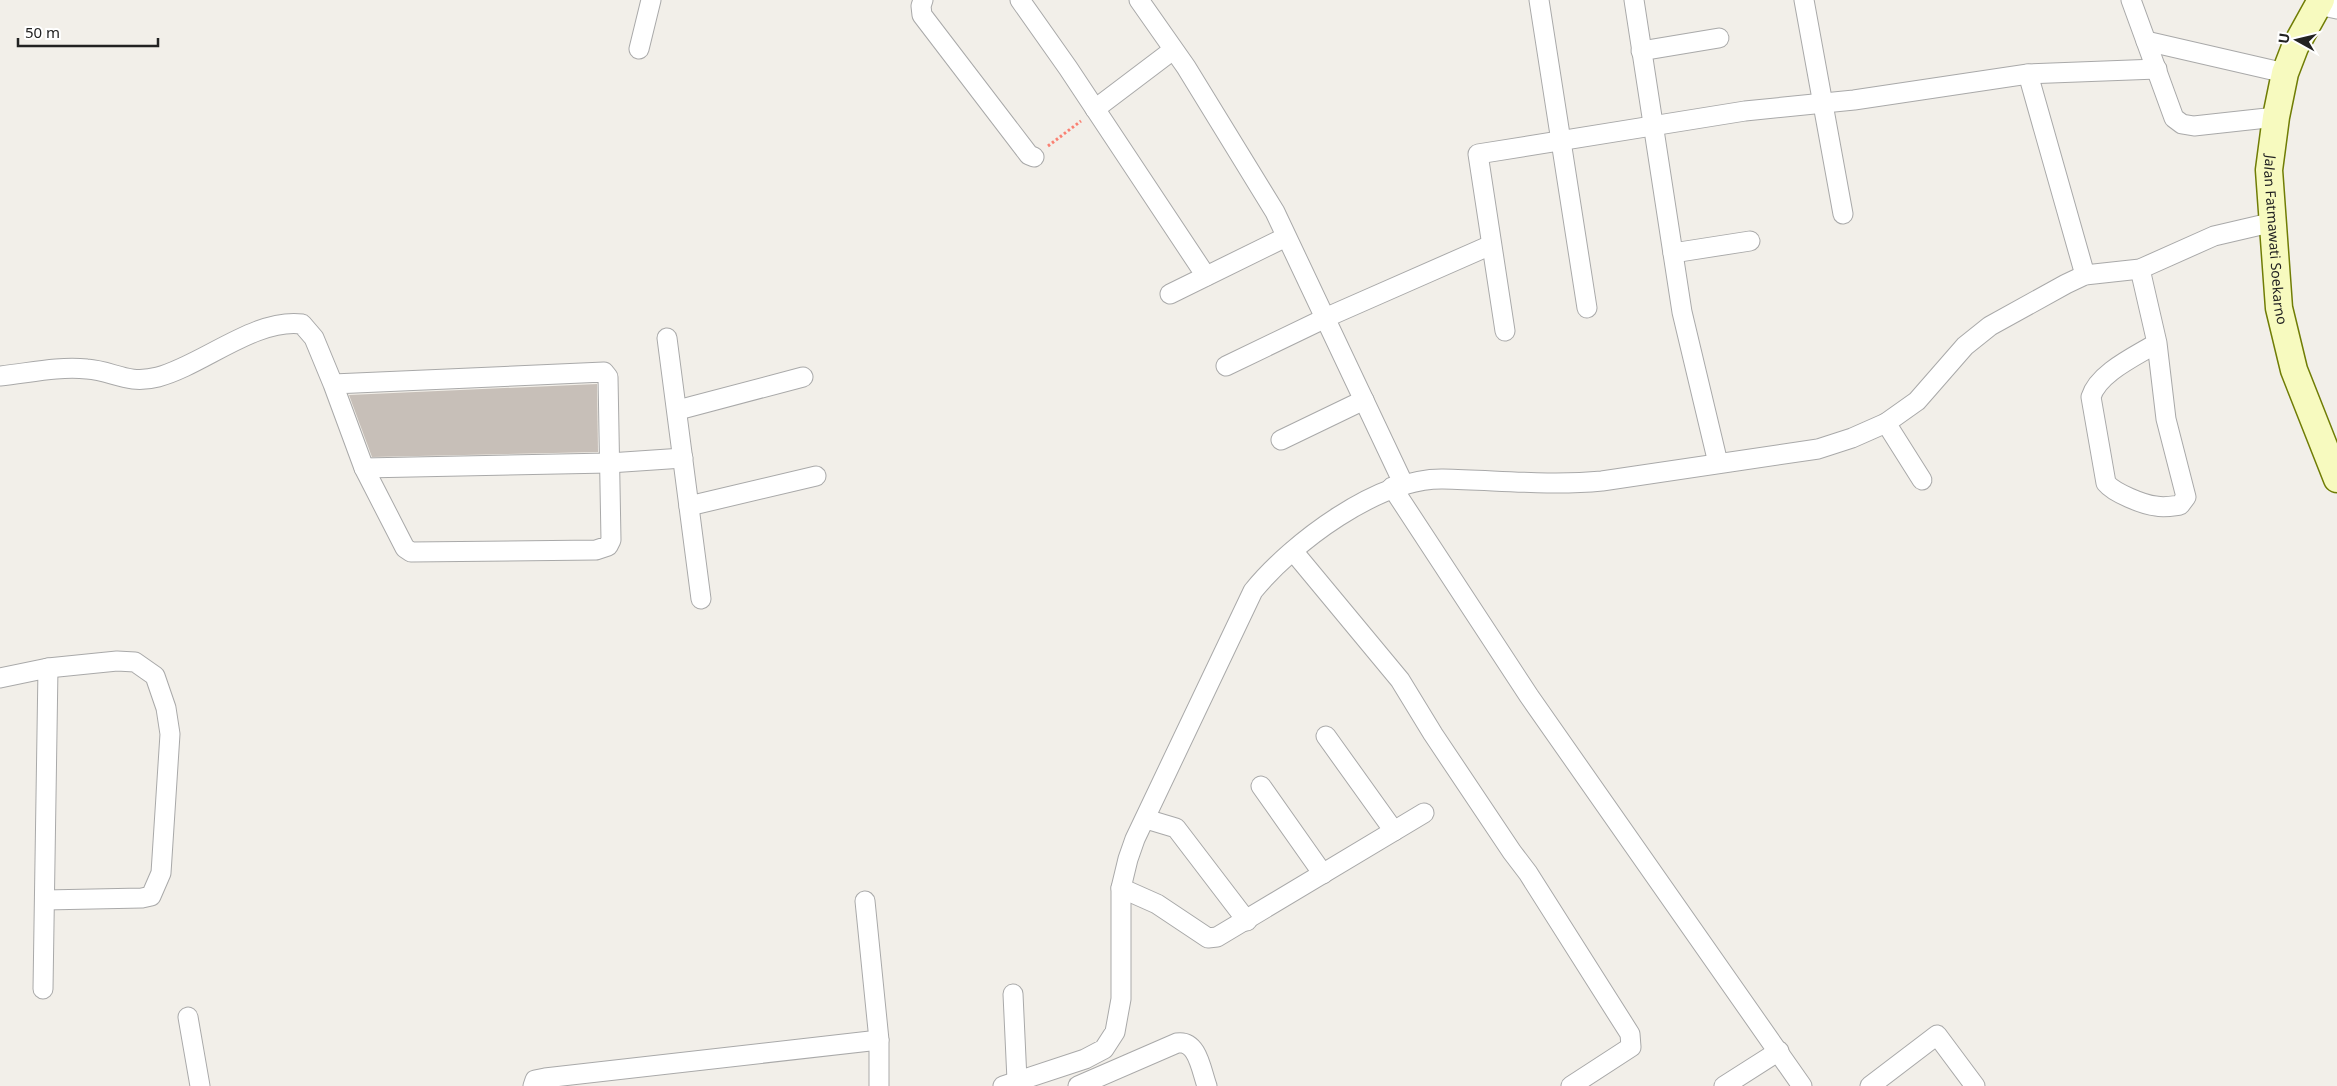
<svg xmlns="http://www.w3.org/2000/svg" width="2337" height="1086" viewBox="0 0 2337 1086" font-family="'Noto Sans',sans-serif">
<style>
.building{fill:#c7bfb8}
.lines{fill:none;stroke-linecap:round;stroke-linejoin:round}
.minor-casing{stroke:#a9a9a9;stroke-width:21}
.secondary-casing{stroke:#707d05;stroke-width:29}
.path{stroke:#fa8072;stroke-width:3;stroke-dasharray:2.5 2.5;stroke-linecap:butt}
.minor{stroke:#fff;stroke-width:19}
.secondary{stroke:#f7fabf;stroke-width:26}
.labels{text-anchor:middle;stroke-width:4;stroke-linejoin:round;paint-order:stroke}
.street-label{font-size:14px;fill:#222;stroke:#fff}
</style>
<rect width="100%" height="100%" fill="#f2efe9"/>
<!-- building -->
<path class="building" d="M597 384 598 452 372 457 349 395Z"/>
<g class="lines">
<defs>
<g id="minor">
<path d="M923 0 921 6 922 15 1029 155 1034 157"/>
<path d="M1020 0 1068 68 1206 276"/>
<path d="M1139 0 1186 67 1275 212 1404 485"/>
<path d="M1539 0 1587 308"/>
<path d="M1634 0 1682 312 1718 463"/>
<path d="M1804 0 1843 214"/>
<path d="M2131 0 2174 118 2182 124 2194 126 2276 117"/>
<path d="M2318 5 2337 9"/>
<path d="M2146 41 2285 73"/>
<path d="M639 49 651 0"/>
<path d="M1641 51 1719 38"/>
<path d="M2028 74 2085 275"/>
<path d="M1095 109 1173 50"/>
<path d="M1673 253 1750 241"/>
<path d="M2140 269 2157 343 2166 419 2186 497 2180 505C2173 506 2164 508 2156 506 2144 505 2114 493 2106 483L2091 397C2098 373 2136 356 2157 343"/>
<path d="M1170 294 1286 237"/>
<path d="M1505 331 1478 154 1745 111 1854 100 2028 74 2157 69"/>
<path d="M667 338 701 599"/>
<path d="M1226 366 1334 314 1491 245"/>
<path d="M0 376C29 373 58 366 87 369 114 371 127 385 158 377 203 365 255 318 302 324L314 338 333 384 364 468 405 548 411 552 596 550 608 546 611 540 608 377 604 372 333 384"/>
<path d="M678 410 803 377"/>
<path d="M1886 423 1922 480"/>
<path d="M1281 440 1364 400"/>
<path d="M364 468 609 463 683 458"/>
<path d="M1392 487 1529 696 1802 1086"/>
<path d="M689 506 816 476"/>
<path d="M1293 551 1400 680 1433 734 1512 852 1528 873 1630 1034 1631 1047 1571 1086"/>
<path d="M0 678 48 668 43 989"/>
<path d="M1326 736 1394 831"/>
<path d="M1261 786 1323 874"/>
<path d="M1146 819 1176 828 1247 921"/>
<path d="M1121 888 1157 904 1208 938 1217 937 1424 813"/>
<path d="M45 900 142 898 151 896 161 873 170 734 166 708 155 676 135 662 117 661 48 668"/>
<path d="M865 901 879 1040V1086"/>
<path d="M1013 994 1017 1080"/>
<path d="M188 1017 200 1086"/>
<path d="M533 1086 535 1080 545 1078 879 1040"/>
<path d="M1003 1086 1085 1059 1104 1049 1115 1032 1121 999V888L1128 859 1135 839 1253 591C1292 543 1378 478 1443 479 1496 480 1549 486 1602 481L1818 449 1852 438 1886 423 1917 401 1965 346 1990 326 2066 284 2085 275 2140 269 2214 236 2274 222"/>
<path d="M1078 1086 1177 1043C1198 1040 1201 1070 1207 1086"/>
<path d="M1724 1086 1779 1051"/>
<path d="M1870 1086 1937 1035 1975 1086"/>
</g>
<g id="secondary">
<path id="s1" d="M2321 0 2295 47 2285 73 2276 117 2269 170 2279 308 2294 370 2337 479"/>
</g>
</defs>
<!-- minor casing -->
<use href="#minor" class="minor-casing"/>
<!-- secondary casing -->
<use href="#secondary" class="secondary-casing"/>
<!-- path -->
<path class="path" d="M1048 146 1081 121"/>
<!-- minor -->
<use href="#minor" class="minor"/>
<!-- secondary -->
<use href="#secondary" class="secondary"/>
</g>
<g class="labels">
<!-- street labels -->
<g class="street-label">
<text dy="5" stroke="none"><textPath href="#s1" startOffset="250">Jalan Fatmawati Soekarno</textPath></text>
</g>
</g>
<!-- north arrow -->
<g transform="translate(2297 40) rotate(278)" stroke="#ffffff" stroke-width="4" paint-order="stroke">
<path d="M0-4L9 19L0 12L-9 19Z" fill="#222222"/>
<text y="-8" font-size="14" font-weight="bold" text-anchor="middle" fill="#222222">U</text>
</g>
<!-- scale -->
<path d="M18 38v8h140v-8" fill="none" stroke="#222222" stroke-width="2.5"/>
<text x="25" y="38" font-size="15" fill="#222222" stroke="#ffffff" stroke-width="4" paint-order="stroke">50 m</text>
</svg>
